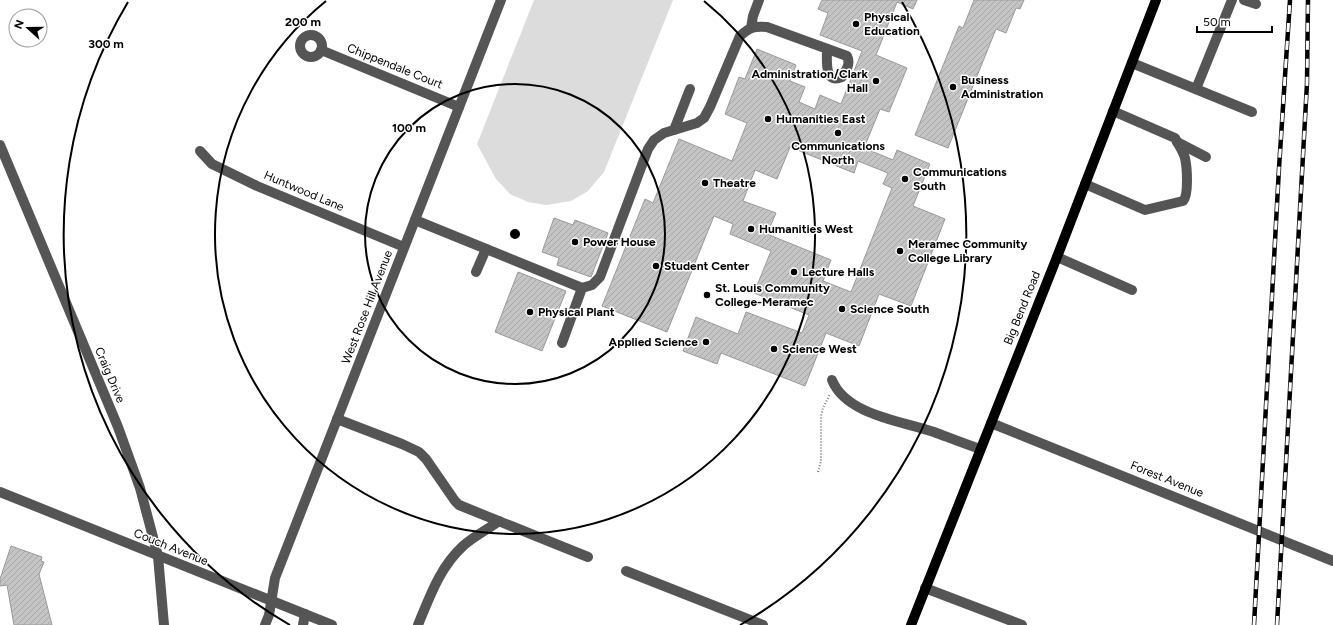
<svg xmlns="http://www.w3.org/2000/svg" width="1333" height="625" viewBox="0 0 1333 625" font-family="Figtree,sans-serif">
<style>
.pitch{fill:#dcdcdc}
.building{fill:url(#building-hatch);stroke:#999;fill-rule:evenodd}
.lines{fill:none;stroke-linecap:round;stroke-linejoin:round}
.path{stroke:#777;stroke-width:2;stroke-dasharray:1 2;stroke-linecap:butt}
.minor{stroke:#555;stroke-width:10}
.major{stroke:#000;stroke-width:10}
.rail-casing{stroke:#000;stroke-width:4.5}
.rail{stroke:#fff;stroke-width:3;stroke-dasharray:9;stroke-linecap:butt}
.ring{fill:none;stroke:#000;stroke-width:2}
.poi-dot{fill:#000;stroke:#fff;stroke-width:1.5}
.labels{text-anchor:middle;stroke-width:3;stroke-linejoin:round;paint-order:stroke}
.poi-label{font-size:12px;font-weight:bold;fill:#000;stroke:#fff;text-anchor:start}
.street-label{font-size:12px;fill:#000;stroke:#fff}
.centre{fill:#000;stroke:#fff;stroke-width:2}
.ring-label{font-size:12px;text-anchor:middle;font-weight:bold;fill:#000;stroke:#fff;stroke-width:3;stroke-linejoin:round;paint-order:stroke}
</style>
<defs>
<pattern id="building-hatch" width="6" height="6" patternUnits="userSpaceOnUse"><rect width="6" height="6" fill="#c4c4c4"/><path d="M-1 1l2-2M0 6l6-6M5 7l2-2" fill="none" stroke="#a7a7a7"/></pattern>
</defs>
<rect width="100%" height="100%" fill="#fff"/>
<!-- pitch -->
<path class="pitch" d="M534 0H673L604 172 588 191 571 201 546 205 528 202 510 194 496 179 477 144Z"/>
<!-- building -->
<g class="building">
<path d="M822 0H917L913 9 897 2 876 55 907 68 889 112 880 109 864 148 893 160 897 150 930 164 913 206 945 219 911 306 879 294 859 346 826 333 805 386 721 353 717 364 683 351 696 317 738 334 746 312 802 333 809 315 754 293 771 251 730 234 733 224 714 216 667 332 602 306 645 199 653 203 679 139 732 161 747 123 725 114 739 77 745 79 757 49 796 65 790 81 805 87 799 102 815 109 820 95 841 104 862 51 820 35 828 13 818 9ZM790 147 854 173 858 161 888 173 883 184 892 188 851 292 823 281 831 260 767 234 776 213 743 201 755 170 777 179Z"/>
<path d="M974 0H1024L1020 9 1016 8 1006 33 996 29 948 148 915 135 959 26 963 28Z"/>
<path d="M554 218 573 225 575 220 608 233 591 277 557 265 559 258 542 252Z"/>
<path d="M518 272 566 291 542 351 495 332Z"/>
<path d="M11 546 42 557 41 561 44 562 39 574 52 625H14L7 585 0 586V579Z"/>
</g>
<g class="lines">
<!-- path -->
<path class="path" d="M818 472 821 461V416L823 408 830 394"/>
<!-- minor -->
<g class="minor">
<path d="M1244 0 1256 4"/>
<path d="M751 28 753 16 759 0"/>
<circle cx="311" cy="46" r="11"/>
<path d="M321 50 459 107"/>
<path d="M1132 63 1252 112"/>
<path d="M1196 89 1232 0"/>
<path d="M674 130 690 89"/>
<path d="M1177 142 1206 157"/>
<path d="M0 145 118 427 140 488 158 556 164 625"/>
<path d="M200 151 212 164 257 186 404 247"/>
<path d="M1085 184 1145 210 1183 201C1189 195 1187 167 1185 158 1183 151 1178 144 1175 138L1113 111"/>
<path d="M415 220 582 288"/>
<path d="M1057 257 1132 290"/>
<path d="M476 272 486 249"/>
<path d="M562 343 582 288 592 285 600 277 648 149 654 140 664 133 697 123 704 118 710 107 740 36C750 27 754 26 767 27L847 56C851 64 846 70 842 77 824 85 827 60 827 49"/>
<path d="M832 380C846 415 902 421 934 432 950 438 965 444 980 449"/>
<path d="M337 419 402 444 419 452 426 459 455 501 459 505 588 557"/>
<path d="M991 423 1333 561"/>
<path d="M0 492 332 625"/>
<path d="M626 571 763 625"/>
<path d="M925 588 1022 625"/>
<path d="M265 625 269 615 275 578 501 0"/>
<path d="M303 625 305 614"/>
<path d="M418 625C430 596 440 567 463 546 474 536 487 530 499 521"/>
</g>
<!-- major -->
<path class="major" d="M911 625 1057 257 1156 0"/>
<defs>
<g id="rail">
<path d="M1254 625 1279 168 1290 0"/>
<path d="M1277 625 1307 83 1308 0"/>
</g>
</defs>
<!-- rail casing -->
<use href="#rail" class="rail-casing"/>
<!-- rail -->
<use href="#rail" class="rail"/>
</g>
<!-- distance rings -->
<g class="ring">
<circle cx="515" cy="234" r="150"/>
<path d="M704 1A300 300 0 1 1 326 1"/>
<path d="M290 625A451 451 0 0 1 128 2M902 2A451 451 0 0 1 740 625"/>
</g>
<!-- markers -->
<g class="poi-dot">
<circle cx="856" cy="24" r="4"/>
<circle cx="876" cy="81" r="4"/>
<circle cx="953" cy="87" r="4"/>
<circle cx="768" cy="119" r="4"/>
<circle cx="838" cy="133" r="4"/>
<circle cx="905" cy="179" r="4"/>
<circle cx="705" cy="183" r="4"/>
<circle cx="751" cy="229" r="4"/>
<circle cx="575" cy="242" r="4"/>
<circle cx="900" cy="251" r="4"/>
<circle cx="656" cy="266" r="4"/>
<circle cx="794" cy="272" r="4"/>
<circle cx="707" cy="295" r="4"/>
<circle cx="842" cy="309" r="4"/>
<circle cx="530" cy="312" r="4"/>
<circle cx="706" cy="342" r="4"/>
<circle cx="774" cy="349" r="4"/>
</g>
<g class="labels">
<!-- poi labels -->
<g class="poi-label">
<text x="864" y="21">Physical<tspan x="864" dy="14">Education</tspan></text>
<text x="868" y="78" text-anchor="end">Administration/Clark<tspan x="868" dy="14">Hall</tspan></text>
<text x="961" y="84">Business<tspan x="961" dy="14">Administration</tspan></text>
<text x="776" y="123">Humanities East</text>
<text x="838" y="150" text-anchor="middle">Communications<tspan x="838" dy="14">North</tspan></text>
<text x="913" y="176">Communications<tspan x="913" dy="14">South</tspan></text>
<text x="713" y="187">Theatre</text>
<text x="759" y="233">Humanities West</text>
<text x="583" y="246">Power House</text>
<text x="908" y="248">Meramec Community<tspan x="908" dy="14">College Library</tspan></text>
<text x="664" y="270">Student Center</text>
<text x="802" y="276">Lecture Halls</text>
<text x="715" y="292">St. Louis Community<tspan x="715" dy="14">College-Meramec</tspan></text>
<text x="850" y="313">Science South</text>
<text x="538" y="316">Physical Plant</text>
<text x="698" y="346" text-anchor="end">Applied Science</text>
<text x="782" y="353">Science West</text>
</g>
<!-- street labels -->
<g class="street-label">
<text transform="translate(395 66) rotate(22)" y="4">Chippendale Court</text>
<text transform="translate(304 191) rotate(23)" y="4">Huntwood Lane</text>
<text transform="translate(367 307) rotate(-69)" y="4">West Rose Hill Avenue</text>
<text transform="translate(1022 308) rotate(-68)" y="4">Big Bend Road</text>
<text transform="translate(110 375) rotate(67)" y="4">Craig Drive</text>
<text transform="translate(1167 479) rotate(22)" y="4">Forest Avenue</text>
<text transform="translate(171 547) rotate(22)" y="4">Couch Avenue</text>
</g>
</g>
<circle cx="515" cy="234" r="6" class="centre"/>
<g class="ring-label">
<text x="303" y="26">200 m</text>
<text x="106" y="48">300 m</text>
<text x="409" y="132">100 m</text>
</g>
<!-- north arrow -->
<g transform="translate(28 28) rotate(291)"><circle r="19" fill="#ffffff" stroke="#999999"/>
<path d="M0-3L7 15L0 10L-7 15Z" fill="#000000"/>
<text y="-6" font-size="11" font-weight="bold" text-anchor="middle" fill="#000000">N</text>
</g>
<!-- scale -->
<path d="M1197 26v6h75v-6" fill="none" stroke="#000000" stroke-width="2"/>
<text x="1203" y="26" font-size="12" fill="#000000" stroke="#ffffff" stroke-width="3" paint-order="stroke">50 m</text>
</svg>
